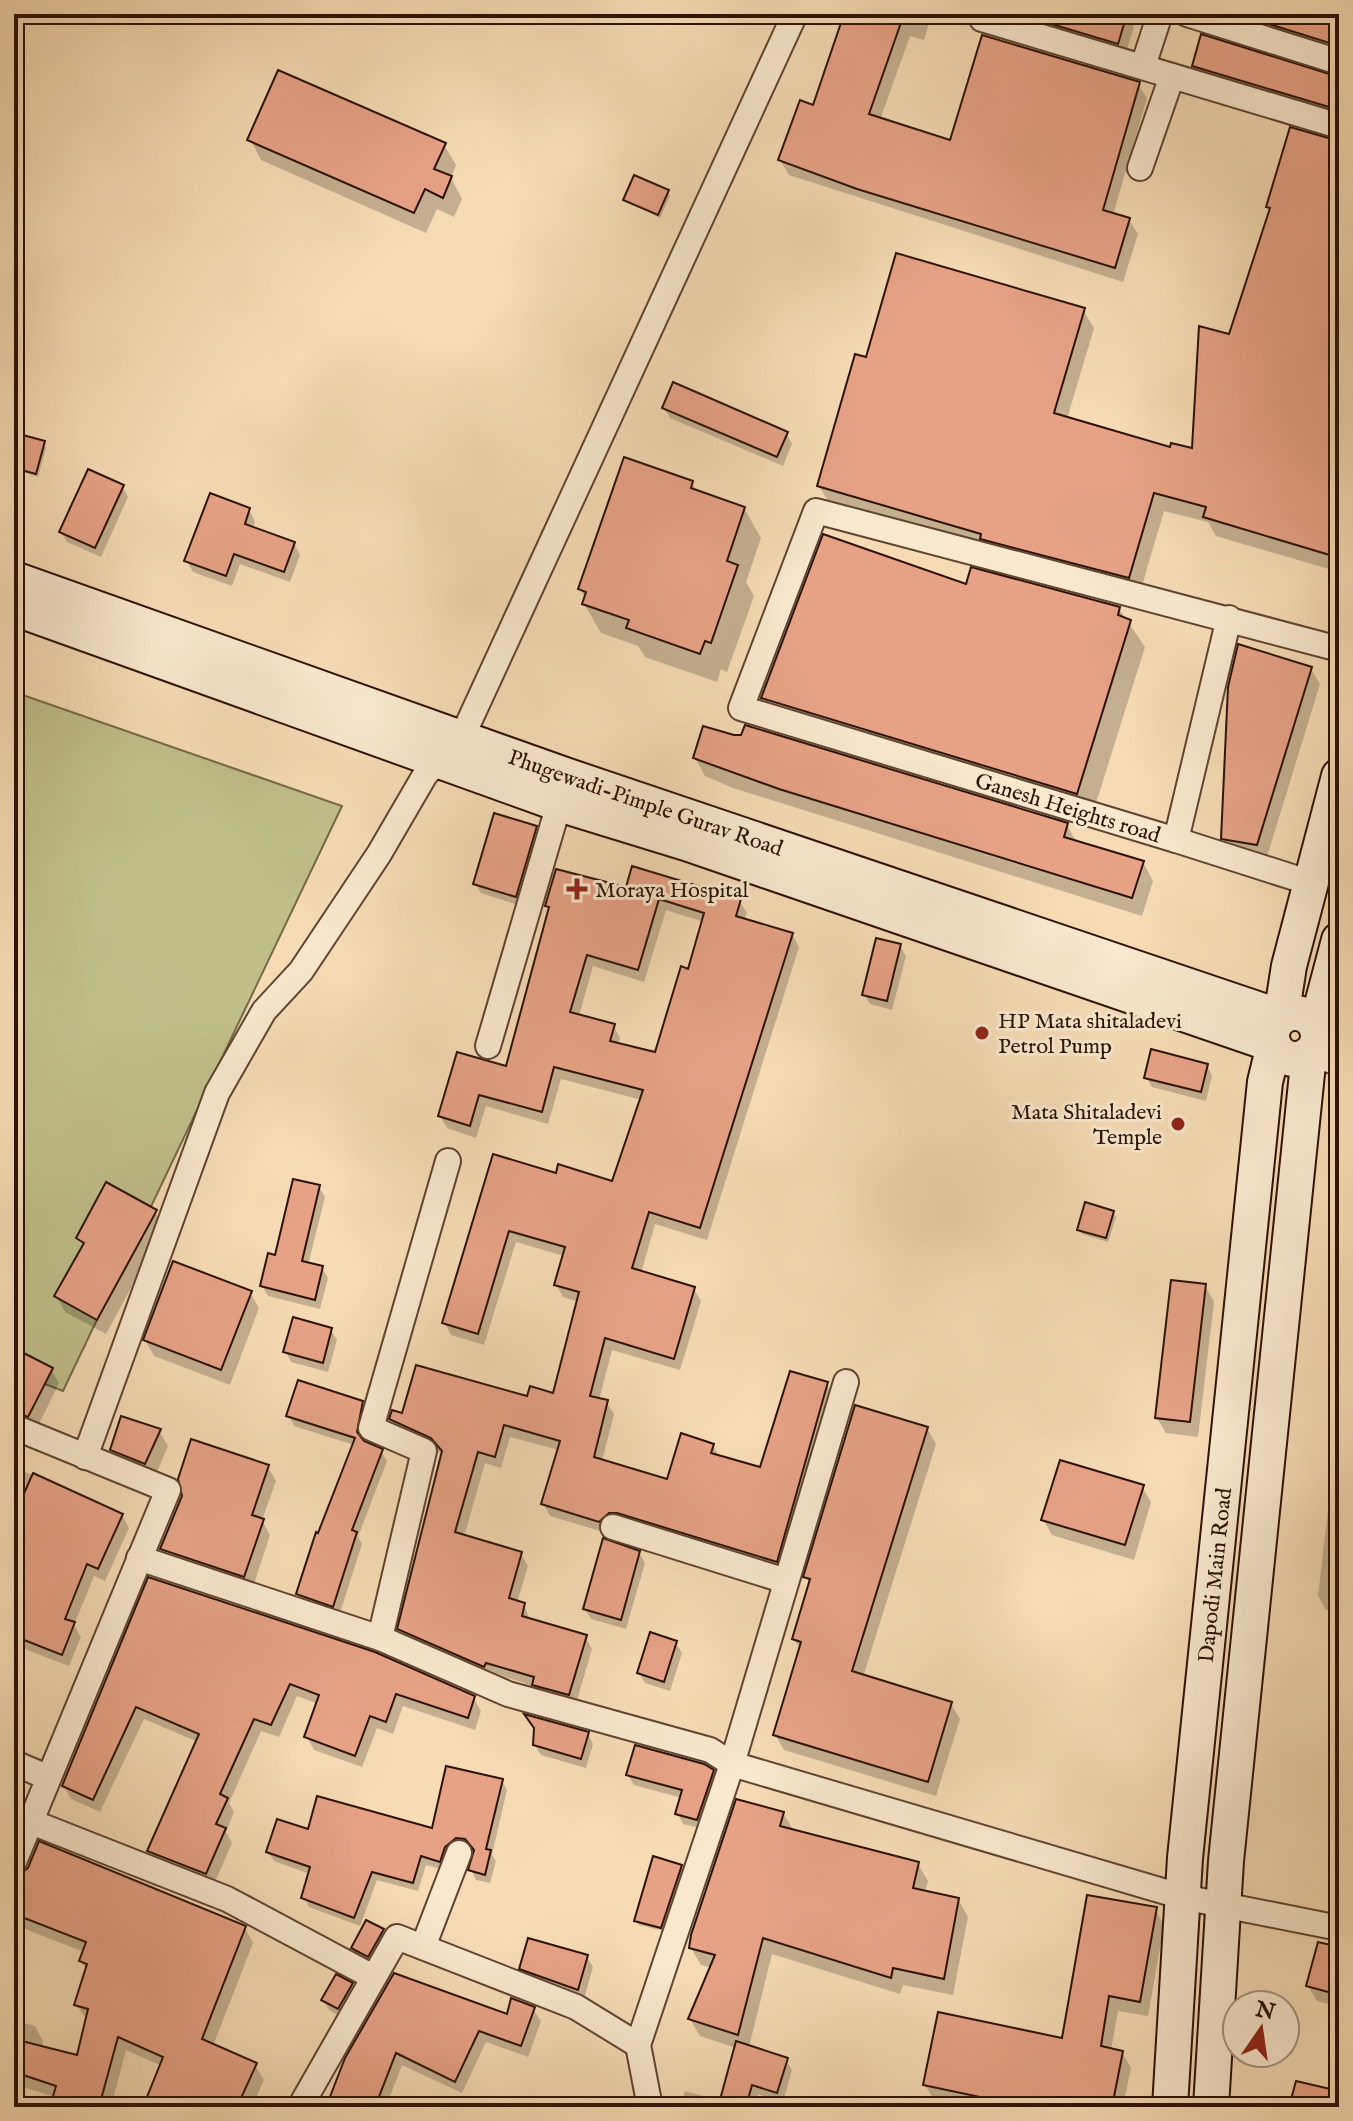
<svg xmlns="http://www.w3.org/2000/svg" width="1353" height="2121" viewBox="0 0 1353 2121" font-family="'IM FELL English',serif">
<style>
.green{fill:#c0bf8a;stroke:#766848;stroke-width:2}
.shadow{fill:#0003;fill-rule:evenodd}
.building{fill:#e7a286;stroke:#2c1105;stroke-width:2;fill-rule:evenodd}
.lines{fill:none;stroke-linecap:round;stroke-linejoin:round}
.street-casing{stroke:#5e4431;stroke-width:28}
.secondary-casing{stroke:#2c1105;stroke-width:38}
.street{stroke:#f9e8ce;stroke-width:24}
.secondary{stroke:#f9e8ce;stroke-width:34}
.poi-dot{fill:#8f2418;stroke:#f9e8ce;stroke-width:3}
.labels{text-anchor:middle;stroke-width:6;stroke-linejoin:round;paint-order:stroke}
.street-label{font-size:22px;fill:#2c1105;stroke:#f9e8ce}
.poi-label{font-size:22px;fill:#2c1105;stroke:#f9e8ce;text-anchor:start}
</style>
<rect width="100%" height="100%" fill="#f6dbb4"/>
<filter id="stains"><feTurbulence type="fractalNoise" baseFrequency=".0025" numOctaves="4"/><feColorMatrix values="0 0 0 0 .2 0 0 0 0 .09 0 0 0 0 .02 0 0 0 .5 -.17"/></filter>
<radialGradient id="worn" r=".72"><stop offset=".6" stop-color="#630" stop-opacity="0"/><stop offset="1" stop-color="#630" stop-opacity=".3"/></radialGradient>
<!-- green -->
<path class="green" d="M14 692 342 806 63 1391 14 1372Z"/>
<!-- shadow -->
<g class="shadow">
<path d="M858 14H932L924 40 910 36 880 120 952 142 1138 84 1147 98 1113 215 1129 220 1138 234 1123 282 789 175 780 160 814 107Z"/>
<path d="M1007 14H1126L1134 27 1125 56 1012 23Z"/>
<path d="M1189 14H1339V61Z"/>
<path d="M1194 66 1339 77V125L1205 85Z"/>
<path d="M250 139 444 145 456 165 451 178 462 199 454 217 437 209 426 233 261 160Z"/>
<path d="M1339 142V572L1216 536 1208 522 1164 511 1139 596 830 504 819 486 867 360 1083 310 1094 328 1067 419 1171 449 1194 451 1271 212 1268 207Z"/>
<path d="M667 191 670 196 660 218 625 200Z"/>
<path d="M664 408 786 433 792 444 783 466 670 418Z"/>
<path d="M21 436 44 443 46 448 38 477 14 469Z"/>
<path d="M692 483 697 492 744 508 761 538 746 582 754 596 727 672 721 669 717 682 645 657 638 646 601 633 584 604 586 599 580 589Z"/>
<path d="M123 487 128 497 101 557 67 542 61 532Z"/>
<path d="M249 510 255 521 253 529 294 543 300 555 290 582 240 564 232 586 193 572 187 561Z"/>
<path d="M967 587 1119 609 1145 647 1091 819 778 723 763 698Z"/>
<path d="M1311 669 1320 684 1266 860 1232 854 1223 838Z"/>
<path d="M695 758 1067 825 1077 843 1143 862 1153 881 1142 916 733 788 705 776Z"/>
<path d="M536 828 541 838 521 906 481 893 475 883Z"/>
<path d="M627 890 739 900 747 913 744 920 792 934 799 947 707 1240 655 1224 641 1273 694 1289 701 1301 680 1370 612 1350 599 1400 606 1402 614 1414 602 1461 669 1482 713 1445 719 1457 762 1469 826 1384 834 1396 783 1574 607 1533 550 1516 543 1503 559 1450 510 1437 501 1468 485 1463 464 1537 521 1554 528 1566 517 1603 524 1605 530 1620 585 1637 592 1649 575 1707 541 1697 535 1687 407 1642 400 1629 443 1454 398 1432 391 1419 555 1395 579 1302 563 1297 556 1284 564 1256 516 1242 484 1345 451 1335 444 1322 494 1156 557 1175 614 1184 642 1100 561 1079 548 1124 486 1106 476 1138 447 1128 440 1116 508 1069 550 911 547 906ZM666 910 704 922 656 1054 618 1045 620 1038 613 1025 579 1016 593 966 644 982Z"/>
<path d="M900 946 906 956 892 1010 870 1004 864 994Z"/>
<path d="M1207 1065 1212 1076 1206 1101 1152 1087 1146 1077Z"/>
<path d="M319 1187 325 1197 308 1265 322 1268 328 1278 320 1309 268 1296 262 1286Z"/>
<path d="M155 1212 164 1227 106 1334 65 1312 56 1296 84 1247 79 1238Z"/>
<path d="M1113 1213 1116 1217 1108 1242 1082 1234 1079 1229Z"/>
<path d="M1205 1286 1214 1302 1198 1437 1166 1433 1157 1418Z"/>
<path d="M250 1293 259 1308 230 1385 154 1356 145 1340Z"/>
<path d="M331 1330 337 1340 328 1372 291 1362 286 1352Z"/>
<path d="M1339 1331V1382L1330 1368Z"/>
<path d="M14 1350 51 1369 59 1383 36 1430 14 1431Z"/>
<path d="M362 1402 368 1412 362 1441 381 1451 387 1461 358 1537 362 1544 339 1616 304 1604 298 1594 354 1445 294 1426 289 1416Z"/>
<path d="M1339 1416V1611L1326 1610 1318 1596Z"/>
<path d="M927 1428 936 1444 863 1677 951 1704 960 1719 936 1796 784 1750 775 1735 801 1651 794 1639 810 1584 806 1577Z"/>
<path d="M159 1431 168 1446 154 1479 121 1465 112 1450Z"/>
<path d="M14 1467 122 1515 129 1528 105 1581 94 1576 74 1625 81 1637 69 1666 14 1645Z"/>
<path d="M268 1467 276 1481 262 1520 270 1535 252 1590 170 1563 162 1549Z"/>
<path d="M1142 1487 1151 1502 1134 1560 1052 1535 1043 1519Z"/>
<path d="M639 1553 645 1563 626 1629 591 1619 585 1609Z"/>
<path d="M149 1579 473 1697 481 1711 475 1730 403 1706 393 1734 377 1728 362 1767 314 1750 307 1737 318 1704 297 1696 279 1737 261 1731 229 1803 234 1812 226 1832 232 1843 213 1886 157 1864 149 1851 198 1742 144 1719 100 1812 71 1799 64 1786Z"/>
<path d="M676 1643 682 1653 670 1691 645 1683 639 1673Z"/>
<path d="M527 1720 588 1734 593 1744 586 1768 541 1755 535 1745V1731Z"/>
<path d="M713 1772 719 1782 703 1829 683 1824 678 1814 682 1798 634 1785 628 1775Z"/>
<path d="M502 1781 507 1790 492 1855 496 1861 490 1883 476 1880 471 1870 475 1852 463 1847 445 1870 426 1865 418 1891 377 1880 360 1926 309 1907 304 1897 310 1874 274 1861 268 1852 309 1832 433 1830Z"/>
<path d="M783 1813 794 1831 918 1864 928 1881 925 1892 958 1899 968 1917 953 1995 903 1985 900 1994 772 1954 749 2047 786 2060 792 2070 783 2102 758 2094 754 2107H680L685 2091 721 2101 736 2048 700 2036 690 2019 712 1968 701 1965 691 1948Z"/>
<path d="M681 1867 684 1871 664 1931 639 1925 636 1920Z"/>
<path d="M14 1892 245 1928 253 1943 213 2046 255 2065 264 2080 252 2107H145L162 2066 126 2050 111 2107H52L55 2097 14 2084V2020L35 2026 43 2041 42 2048 78 2058 88 2020 76 2005 87 1971 81 1961 84 1952 15 1925Z"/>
<path d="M1155 1909 1164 1925 1148 2016 1118 2011 1111 2050 1122 2052 1131 2068 1123 2107H966L934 2100 925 2085 1064 2040Z"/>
<path d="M383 1931 385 1935 371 1961 355 1952 353 1948Z"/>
<path d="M1339 1949V2007L1317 2001 1308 1986Z"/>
<path d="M587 1957 593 1967 584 1999 527 1979 521 1968Z"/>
<path d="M352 1985 358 1995 344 2018 329 2010 324 2000Z"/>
<path d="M533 2009 541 2021 528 2057 486 2042 462 2093 402 2065 386 2107H329L347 2058Z"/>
<path d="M1339 2015V2047L1333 2038Z"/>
</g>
<!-- building -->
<g class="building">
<path d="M844 14H904L869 114 950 140 982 35 1140 82 1103 210 1130 218 1115 268 857 189 778 160 800 100 813 105Z"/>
<path d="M1018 14H1127L1118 44Z"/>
<path d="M1237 14H1339V46Z"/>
<path d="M1201 34 1339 77V110L1192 66Z"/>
<path d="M278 70 446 143 434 169 452 176 443 198 425 189 414 213 247 140Z"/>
<path d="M1290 127 1339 141V536L1333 556 1203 517 1206 507 1154 493 1129 578 980 539 981 534 817 486 855 354 866 357 896 253 1085 308 1054 413 1170 447 1171 443 1192 448 1199 326 1229 334 1270 208 1266 207Z"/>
<path d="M634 175 669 190 658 215 623 200Z"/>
<path d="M673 382 788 432 777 457 662 408Z"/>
<path d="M19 434 45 441 36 474 14 468Z"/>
<path d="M624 457 693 481 691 488 745 507 727 561 738 565 711 643 705 641 700 654 626 628 629 620 582 604 586 592 578 589Z"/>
<path d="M88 469 124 485 95 548 59 532Z"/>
<path d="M210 493 250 508 245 524 295 542 284 572 234 554 226 576 184 561Z"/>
<path d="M823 534 966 584 971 567 1120 607 1118 615 1131 620 1077 794 761 698Z"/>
<path d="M1238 644 1312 667 1257 845 1221 839 1228 687Z"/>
<path d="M745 725 1068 823 1064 837 1144 861 1132 898 779 789 693 758 703 726 734 735H741Z"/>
<path d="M494 813 537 826 516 897 473 884Z"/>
<path d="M632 866 741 899 736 916 793 933 700 1228 649 1212 632 1268 695 1287 674 1359 605 1338 590 1396 608 1400 594 1457 667 1479 681 1433 714 1444 711 1453 760 1467 790 1371 828 1382 777 1562 617 1513H609L599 1522 541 1504 560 1441 504 1425 495 1457 478 1452 455 1532 522 1552 509 1598 525 1603 522 1616 587 1635 569 1695 532 1685 534 1677 486 1663 484 1667 397 1629 442 1451 431 1438 389 1419 392 1410 402 1413 416 1365 527 1396 530 1386 553 1393 579 1292 554 1285 565 1247 509 1231 478 1334 442 1323 493 1154 556 1173 558 1164 612 1181 643 1090 554 1067 542 1112 479 1095 470 1126 438 1116 457 1052 506 1066 549 907 545 906 556 869 626 887ZM659 899 704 913 688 969 681 966 655 1052 610 1041 615 1024 570 1012 587 955 638 970Z"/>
<path d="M876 938 901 944 887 1001 862 995Z"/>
<path d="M1151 1049 1208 1064 1201 1092 1144 1078Z"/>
<path d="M293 1179 320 1185 302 1261 323 1266 315 1300 260 1286 268 1253 275 1255Z"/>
<path d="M106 1182 157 1210 97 1320 54 1296 84 1243 76 1238Z"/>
<path d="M1085 1202 1114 1211 1106 1238 1077 1230Z"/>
<path d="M173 1261 252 1291 221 1370 143 1340Z"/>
<path d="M1171 1280 1206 1284 1190 1422 1155 1418Z"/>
<path d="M293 1317 332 1328 323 1363 283 1352Z"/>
<path d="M14 1348 53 1368 28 1417 14 1412Z"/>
<path d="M298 1380 363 1401 357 1432 364 1441 383 1449 352 1530 357 1532 333 1607 296 1594 316 1532 318 1533 355 1438 286 1416Z"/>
<path d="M855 1405 928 1427 852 1671 952 1702 928 1782 773 1735 801 1642 792 1639 810 1579 803 1577Z"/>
<path d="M121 1416 161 1429 145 1464 110 1450Z"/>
<path d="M191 1439 269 1465 252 1515 264 1519 244 1577 160 1549 182 1496 178 1479Z"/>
<path d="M1060 1460 1144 1485 1125 1545 1041 1520Z"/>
<path d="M33 1473 123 1514 98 1569 87 1564 65 1619 75 1622 62 1655 14 1636V1563L24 1538 14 1533V1516Z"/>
<path d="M603 1538 640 1551 621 1620 583 1609Z"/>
<path d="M148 1577 375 1652 475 1696 468 1718 396 1694 386 1722 370 1716 355 1756 304 1737 319 1695 290 1684 271 1725 254 1719 220 1794 228 1798 216 1824 226 1828 206 1874 147 1851 199 1734 136 1707 93 1800 62 1786Z"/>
<path d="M650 1632 677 1641 664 1682 637 1673Z"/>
<path d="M524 1714 589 1732 581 1759 533 1745 534 1728Z"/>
<path d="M635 1745 704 1764 714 1770 697 1820 675 1814 682 1790 626 1775Z"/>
<path d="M446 1766 503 1779 486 1849 491 1850 485 1875 468 1870 474 1850 465 1839 456 1838 445 1847 440 1862 421 1856 413 1883 372 1872 354 1918 301 1898 310 1867 266 1852 277 1819 308 1829 317 1796 432 1828Z"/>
<path d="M736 1799 784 1812 780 1826 919 1862 913 1888 959 1898 944 1979 893 1968 891 1978 763 1938 738 2035 688 2019 715 1955 689 1948 691 1935Z"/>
<path d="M39 1841 246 1926 202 2039 257 2063 237 2107H143L163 2057 118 2037 99 2107H50L56 2086 14 2072V2039L77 2055 88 2009 74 2005 87 1964 79 1961 86 1942 14 1914V1886L18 1876 28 1868Z"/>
<path d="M653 1856 682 1865 661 1928 634 1921Z"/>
<path d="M1087 1895 1157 1907 1140 2002 1109 1996 1101 2046 1123 2051 1112 2107H1028L923 2085 938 2012 1062 2038Z"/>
<path d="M366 1920 384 1929 368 1957 351 1948Z"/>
<path d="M528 1938 588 1955 578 1990 519 1969Z"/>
<path d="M1318 1942 1339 1947V1995L1306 1986Z"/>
<path d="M394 1973 507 2014 511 1998 535 2007 521 2046 479 2031 455 2082 396 2053 375 2107H326L345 2058Z"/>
<path d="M336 1974 353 1983 338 2009 321 2000Z"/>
<path d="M736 2041 788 2058 777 2093 752 2085 746 2107H718Z"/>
<path d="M1296 2081 1339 2091V2107H1289Z"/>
</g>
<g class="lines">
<defs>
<g id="street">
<path d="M1187 14 1339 62"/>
<path d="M982 19 1339 126"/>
<path d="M1143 66 1160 14"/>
<path d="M1140 168 1172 76"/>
<path d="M1229 618 1176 840 741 708 816 511 1339 649"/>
<path d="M1176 840 1311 883"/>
<path d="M488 1046 559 804"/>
<path d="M1309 1054 1339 1063"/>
<path d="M14 1427 168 1490 14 1862"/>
<path d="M85 1457 217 1093 264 1011 301 971 379 854 425 775 434 765 450 763 795 14"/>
<path d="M613 1527 786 1581"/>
<path d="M139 1558 380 1638 508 1694 710 1750 732 1764 1183 1897 1339 1928"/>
<path d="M380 1638 424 1451 371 1428 448 1161"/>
<path d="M14 1763 47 1777"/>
<path d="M29 1821 227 1899 373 1977"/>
<path d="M423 1947 459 1853"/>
<path d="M300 2107 397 1937 576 2007 638 2045"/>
<path d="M650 2107 638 2045 732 1764 846 1382"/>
</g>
<g id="secondary">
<path id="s1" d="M14 579 565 775 1281 1017 1289 966 1339 776"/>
<path d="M14 608 559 804 686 843 1274 1045 1265 1082 1185 1858 1170 2107"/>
<circle cx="1295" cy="1036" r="23"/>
<path d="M1316 1027 1339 940"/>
<path d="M1211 2107 1226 1861 1309 1054"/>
</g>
</defs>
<!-- street casing -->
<use href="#street" class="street-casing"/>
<!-- secondary casing -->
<use href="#secondary" class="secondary-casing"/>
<!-- street -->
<use href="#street" class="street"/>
<!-- secondary -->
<use href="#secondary" class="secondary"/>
</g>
<!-- markers -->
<g class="poi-dot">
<path d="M573 877h8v8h8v8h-8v8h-8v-8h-8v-8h8z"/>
<circle cx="982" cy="1033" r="8"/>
<circle cx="1178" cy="1124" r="8"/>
</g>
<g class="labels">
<!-- street labels -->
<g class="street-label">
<text dy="8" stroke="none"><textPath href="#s1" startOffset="670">Phugewadi-Pimple Gurav Road</textPath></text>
<text transform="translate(1068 807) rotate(17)" y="8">Ganesh Heights road</text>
<text transform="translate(1214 1575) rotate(-84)" y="8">Dapodi Main Road</text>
</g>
<!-- poi labels -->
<g class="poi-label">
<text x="595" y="897">Moraya Hospital</text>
<text x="998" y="1028">HP Mata shitaladevi<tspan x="998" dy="25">Petrol Pump</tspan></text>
<text x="1162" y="1119" text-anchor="end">Mata Shitaladevi<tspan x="1162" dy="25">Temple</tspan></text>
</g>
</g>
<!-- margin -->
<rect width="1353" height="2121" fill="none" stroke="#f6dbb4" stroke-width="48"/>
<rect x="16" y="16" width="1321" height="2089" fill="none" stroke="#2c1105" stroke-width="4"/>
<rect x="24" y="24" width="1305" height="2073" fill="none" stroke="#2c1105" stroke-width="2"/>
<!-- north arrow -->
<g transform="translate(1261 2029) rotate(13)"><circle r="38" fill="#f9e8ce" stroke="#a7927e" stroke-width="2"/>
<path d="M0-6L14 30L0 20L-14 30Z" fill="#8f2418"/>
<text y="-12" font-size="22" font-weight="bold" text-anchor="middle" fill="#2c1105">N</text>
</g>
<rect width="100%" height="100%" filter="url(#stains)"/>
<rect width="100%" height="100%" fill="url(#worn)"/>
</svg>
